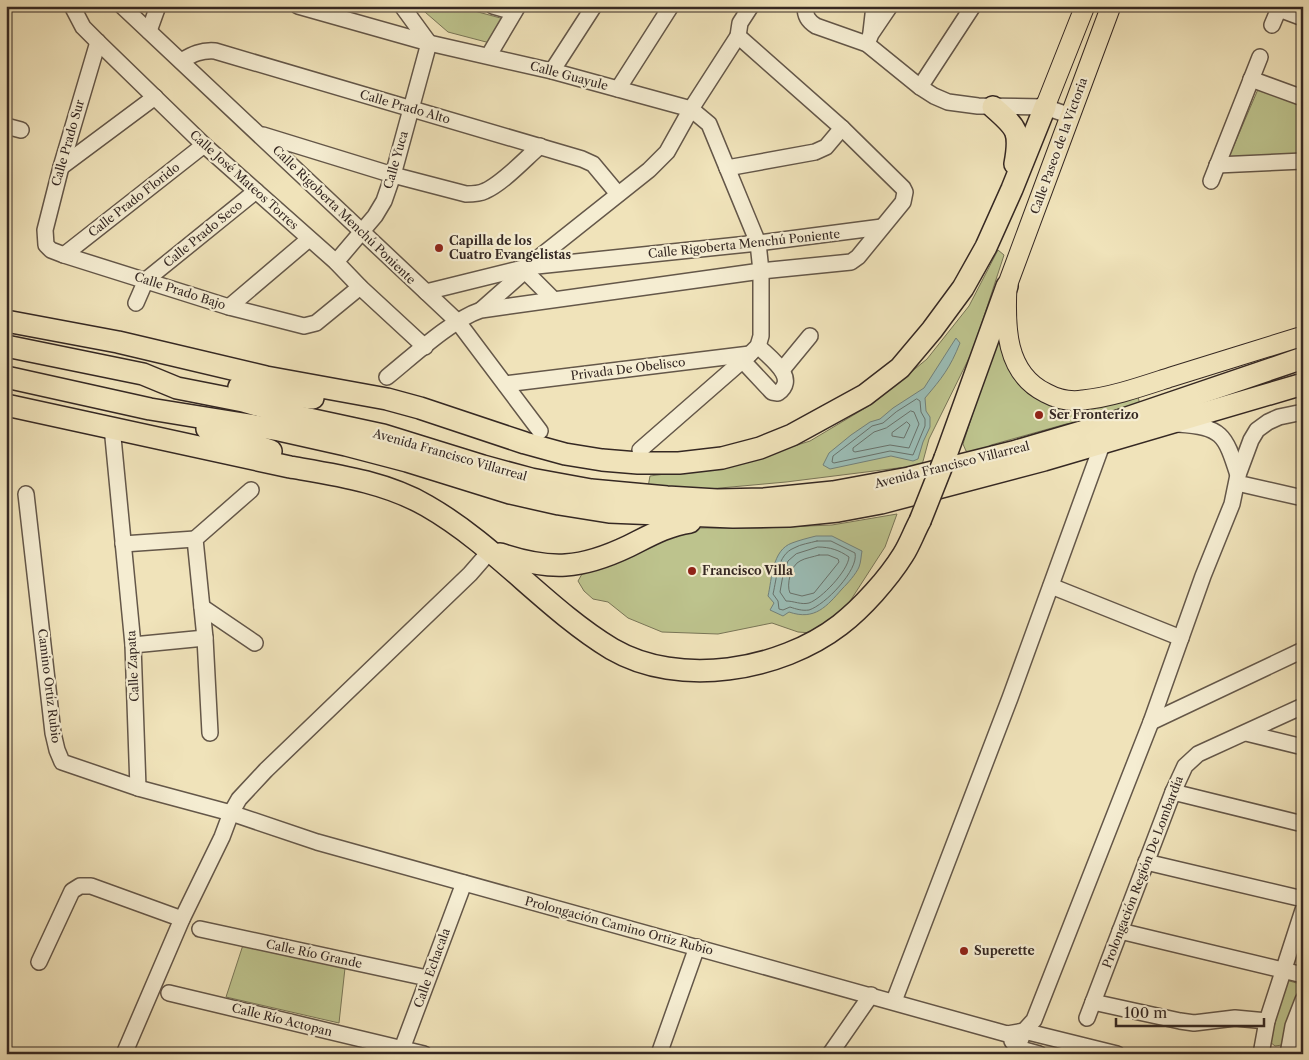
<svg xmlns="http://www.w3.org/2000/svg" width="1309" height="1060" viewBox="0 0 1309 1060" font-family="'Libre Caslon Text',serif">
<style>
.green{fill:#bdc38d;stroke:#797658}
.water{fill:#9bbdb6;stroke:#72817b}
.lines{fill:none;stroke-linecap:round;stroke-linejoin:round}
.shore{stroke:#68726c;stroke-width:1}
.minor-casing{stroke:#645749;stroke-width:18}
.major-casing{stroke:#352823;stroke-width:21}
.highway-casing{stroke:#352823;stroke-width:24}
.minor{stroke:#f5edd2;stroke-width:15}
.major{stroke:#f0e3ba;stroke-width:19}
.highway{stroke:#f0e3ba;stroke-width:21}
.highway-bridge-casing{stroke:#352823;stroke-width:24;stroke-linecap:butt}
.highway-bridge{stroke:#f0e3ba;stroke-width:21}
.poi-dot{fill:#8f2418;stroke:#f5edd2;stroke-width:2}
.labels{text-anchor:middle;stroke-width:4.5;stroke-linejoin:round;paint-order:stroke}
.street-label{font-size:12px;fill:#352823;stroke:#f5edd2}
.poi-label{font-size:12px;font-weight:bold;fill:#352823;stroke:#f5edd2;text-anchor:start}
</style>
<rect width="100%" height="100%" fill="#f0e3ba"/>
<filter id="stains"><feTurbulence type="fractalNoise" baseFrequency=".004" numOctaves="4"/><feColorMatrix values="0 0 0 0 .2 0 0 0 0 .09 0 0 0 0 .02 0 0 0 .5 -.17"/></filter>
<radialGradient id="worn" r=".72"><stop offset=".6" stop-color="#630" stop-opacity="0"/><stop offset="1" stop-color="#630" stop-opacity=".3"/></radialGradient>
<!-- green -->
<g class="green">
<path d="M418 6H456L504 19 490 43 448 32Z"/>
<path d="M1259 87 1303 103V155L1228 159Z"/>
<path d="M998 250 1004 255 973 350 929 439 922 465 786 482 709 489 648 487 650 476 734 465 810 441 872 404 927 359 969 306Z"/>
<path d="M997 337C1001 349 1005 361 1011 373 1025 401 1063 414 1094 408 1108 406 1123 401 1138 397L1140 404 1086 422 1066 424 991 445 976 454 966 451 963 444Z"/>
<path d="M897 514 885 547 843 612 812 633 798 632 772 623 718 634 662 632 628 618 608 602 593 599 584 591 578 581 582 574 681 528H761L832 525Z"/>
<path d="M243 945 345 968 339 1023 226 997Z"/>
<path d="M1286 980 1300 984 1282 1045 1275 1046 1270 1042Z"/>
</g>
<!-- water -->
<g class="water">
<path d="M956 338 960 343C950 368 942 378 925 398L926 411 930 417V427L923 442 918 459 913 461 891 456 830 469 823 465 829 453 851 435 870 422 880 419 893 408 924 388Z"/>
<path d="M816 536H832L862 551C861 556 861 562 859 567 856 574 848 583 842 589 827 606 815 621 789 612L783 616 770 610 774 603 768 596C772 579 772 550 792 543 800 540 808 538 816 536Z"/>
</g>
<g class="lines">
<!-- shore -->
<g class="shore">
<path d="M917 399 920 401 921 412 925 419V426L913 455 890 451 834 463 832 462 833 456 863 433 872 426 883 423 896 412Z"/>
<path d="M911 411 914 412 919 424 909 448 890 445 855 452 853 451V448L874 432 886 428Z"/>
<path d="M907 422 910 425 904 438 892 436V433Z"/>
<path d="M817 541H831L855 553C859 570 825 605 809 610 802 611 796 609 790 607L783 610 779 609 778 601 773 594C777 578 777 555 794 548 801 544 810 543 817 541Z"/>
<path d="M818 547C830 547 839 550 849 557 848 571 821 599 809 603 801 605 794 601 786 601L780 592 783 575 788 561 796 554Z"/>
<path d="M819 555H828L838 559 839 562 814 593 802 596 790 593C786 585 791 565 800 561 805 558 813 557 819 555Z"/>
</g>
<defs>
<g id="minor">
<path d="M72 6 83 27 98 42 204 145 336 262 360 287 425 347"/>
<path d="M122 6 458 322 540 431"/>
<path d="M298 6 429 43 552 71 691 109 709 124 758 243 761 271V336L758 346 750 354 640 450"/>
<path d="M493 6 514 12"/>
<path d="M805 6C805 16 808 21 816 26L867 44 920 87 934 96 948 102 978 106 1045 107 1071 116"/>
<path d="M1279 9 1303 18"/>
<path d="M1272 25 1280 6"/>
<path d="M149 31 158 6"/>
<path d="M871 32 874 6"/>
<path d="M98 42 61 167 45 230 46 245 51 250 64 255 229 307 304 326 316 323 360 287"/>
<path d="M867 44 871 34 890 6"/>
<path d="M489 55 518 6"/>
<path d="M181 61C193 54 201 50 215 51L582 159 593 164 618 194"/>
<path d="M552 71 594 6"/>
<path d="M1251 79 1303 98"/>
<path d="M920 87 973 6"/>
<path d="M618 89 671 6"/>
<path d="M6 126 21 130"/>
<path d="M263 135 393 175 466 194C473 194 479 194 485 191 503 183 525 159 540 146"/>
<path d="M1217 165 1303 161"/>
<path d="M61 167 155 97"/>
<path d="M727 168 815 152 826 147 842 128"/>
<path d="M1211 181 1260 57"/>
<path d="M64 255 204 145"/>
<path d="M336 262 375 216 384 201 393 175 429 43 402 6"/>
<path d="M525 271 553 299"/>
<path d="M426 292 527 267 758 243 882 227"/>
<path d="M136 303 146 280 256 191"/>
<path d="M229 307 309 239"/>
<path d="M482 309 525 271 527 267 649 170 667 152 691 109 738 36 740 23 751 6"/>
<path d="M743 361 772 392 778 393C799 378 770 358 758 346"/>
<path d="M782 370 810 336"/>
<path d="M387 377C412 357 451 320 481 310L761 271 851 262 858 257 903 202 905 192 903 188 842 128 738 36"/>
<path d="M505 384 750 354"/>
<path d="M1178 424C1222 427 1225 434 1238 475"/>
<path d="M112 427 133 645 138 788"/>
<path d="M1237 483 1303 498"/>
<path d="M26 494 53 733 57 750 62 762 138 788 231 813 317 842 1007 1034 1024 1031 1117 1054"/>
<path d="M123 544 195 539"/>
<path d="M1051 586 1181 638"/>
<path d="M202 607 255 643"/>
<path d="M133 645 205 638"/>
<path d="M1151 722 1303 650"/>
<path d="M210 733 205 638 195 539 251 490"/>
<path d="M1246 733 1303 747"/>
<path d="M1173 792 1303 824"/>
<path d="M1146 862 1303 899"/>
<path d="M200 929 427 978"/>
<path d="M1120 931 1303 975"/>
<path d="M39 962 72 891 80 886H91L182 919"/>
<path d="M169 993 424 1054"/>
<path d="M894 1001 1010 698 1103 442"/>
<path d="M1093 1002 1180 1021 1194 1023 1235 1018 1267 1021"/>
<path d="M1087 1018 1173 792 1185 766 1198 754 1303 706"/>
<path d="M1012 1041 1017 1048 1039 1054"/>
<path d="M124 1054 182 919 222 837 231 813 239 799 266 770 470 574 490 551"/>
<path d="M400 1054 464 883"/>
<path d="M659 1054 697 947"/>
<path d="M830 1054 871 995"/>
<path d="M1015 1054 1024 1031 1034 1020 1151 722 1203 576 1232 504 1238 475 1251 440 1257 430 1268 422 1279 417 1303 412"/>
<path d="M1261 1054 1267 1021 1303 910"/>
<path d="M1288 1054 1293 1026 1303 1000"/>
</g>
<g id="major">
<path d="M1111 6 1007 286C1005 326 1005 373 1046 393 1057 399 1070 402 1083 400 1112 397 1143 386 1171 377 1215 363 1259 350 1303 336"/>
<path d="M1045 107 1085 6"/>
</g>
<g id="highway">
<path d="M993 107C1017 128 1021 131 1015 164"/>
<path d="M6 321 118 342 266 377 387 399 420 408 525 443 565 454 602 460 638 463H679L722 458 760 448 792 435 865 395 900 368 932 330 963 288 986 247 1012 189 1045 107"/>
<path d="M6 346 143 374 177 388 243 401 295 416 383 435 483 466 531 479 591 490 667 497 717 500 764 499 833 492 909 478 1013 452 1115 422 1303 358"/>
<path d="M6 377 150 409 279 430 346 445 407 461 510 493 559 504 609 512 733 517 789 516 838 511 881 503 1044 460 1303 384"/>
<path d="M239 387 280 395 313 398"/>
<path d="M6 405 290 467C336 475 386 482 427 506 495 545 546 609 612 649 679 688 780 671 840 625 862 608 888 579 903 555 910 544 914 532 920 521"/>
<path d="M207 429 271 451"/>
<path d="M945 458 1007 286"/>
<path d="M500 554C551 571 581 569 629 546 649 536 668 525 690 522"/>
</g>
</defs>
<!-- minor casing -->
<use href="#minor" class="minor-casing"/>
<!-- major casing -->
<use href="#major" class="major-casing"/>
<!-- highway casing -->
<use href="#highway" class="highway-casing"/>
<!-- minor -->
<use href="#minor" class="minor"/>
<!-- major -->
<use href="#major" class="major"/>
<!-- highway -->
<use href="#highway" class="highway"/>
<defs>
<path id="highway-bridge" d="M920 521 945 458"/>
</defs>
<!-- highway-bridge casing -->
<use href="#highway-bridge" class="highway-bridge-casing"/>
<!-- highway-bridge -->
<use href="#highway-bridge" class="highway-bridge"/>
</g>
<!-- markers -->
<g class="poi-dot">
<circle cx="439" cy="248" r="5"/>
<circle cx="1039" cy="415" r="5"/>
<circle cx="692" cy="571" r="5"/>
<circle cx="964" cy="951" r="5"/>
</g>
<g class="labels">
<!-- street labels -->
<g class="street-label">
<text transform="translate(569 76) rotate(15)" y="4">Calle Guayule</text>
<text transform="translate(405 107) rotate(16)" y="4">Calle Prado Alto</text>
<text transform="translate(68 143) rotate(-74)" y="4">Calle Prado Sur</text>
<text transform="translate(1059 146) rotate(-70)" y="4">Calle Paseo de la Victoria</text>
<text transform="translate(396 160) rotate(-74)" y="4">Calle Yuca</text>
<text transform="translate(244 180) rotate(42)" y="4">Calle José Mateos Torres</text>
<text transform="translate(134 200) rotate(-38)" y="4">Calle Prado Florido</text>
<text transform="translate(344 215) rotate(44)" y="4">Calle Rigoberta Menchú Poniente</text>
<text transform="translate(203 234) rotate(-39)" y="4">Calle Prado Seco</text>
<text transform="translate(744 244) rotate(-6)" y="4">Calle Rigoberta Menchú Poniente</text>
<text transform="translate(180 291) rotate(18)" y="4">Calle Prado Bajo</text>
<text transform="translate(628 369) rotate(-7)" y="4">Privada De Obelisco</text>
<text transform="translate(450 455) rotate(16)" y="4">Avenida Francisco Villarreal</text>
<text transform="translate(952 465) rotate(-14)" y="4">Avenida Francisco Villarreal</text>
<text transform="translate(133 666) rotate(-93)" y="4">Calle Zapata</text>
<text transform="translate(49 686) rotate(83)" y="4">Camino Ortíz Rubio</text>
<text transform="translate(1143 872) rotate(-69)" y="4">Prolongación Región De Lombardía</text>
<text transform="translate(619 926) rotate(15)" y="4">Prolongación Camino Ortiz Rubio</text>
<text transform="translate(314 954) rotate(12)" y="4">Calle Río Grande</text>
<text transform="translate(432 968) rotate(-70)" y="4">Calle Echacala</text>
<text transform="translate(282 1020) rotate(14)" y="4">Calle Río Actopan</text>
</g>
<!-- poi labels -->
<g class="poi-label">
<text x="449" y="245">Capilla de los<tspan x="449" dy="14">Cuatro Evangelistas</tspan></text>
<text x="1049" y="419">Ser Fronterizo</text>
<text x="702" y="575">Francisco Villa</text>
<text x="974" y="955">Superette</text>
</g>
</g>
<!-- margin -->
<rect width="1309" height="1060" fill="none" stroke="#f0e3ba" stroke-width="25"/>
<rect x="8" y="8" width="1294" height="1045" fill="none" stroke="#352823" stroke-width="2.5"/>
<rect x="12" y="12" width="1284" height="1035" fill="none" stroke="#352823"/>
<!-- scale -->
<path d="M1116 1018v8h148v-8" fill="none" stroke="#352823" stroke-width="2.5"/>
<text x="1124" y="1018" font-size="15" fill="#352823" stroke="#f5edd2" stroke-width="4" paint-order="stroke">100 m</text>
<rect width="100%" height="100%" filter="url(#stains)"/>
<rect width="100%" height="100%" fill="url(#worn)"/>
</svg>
